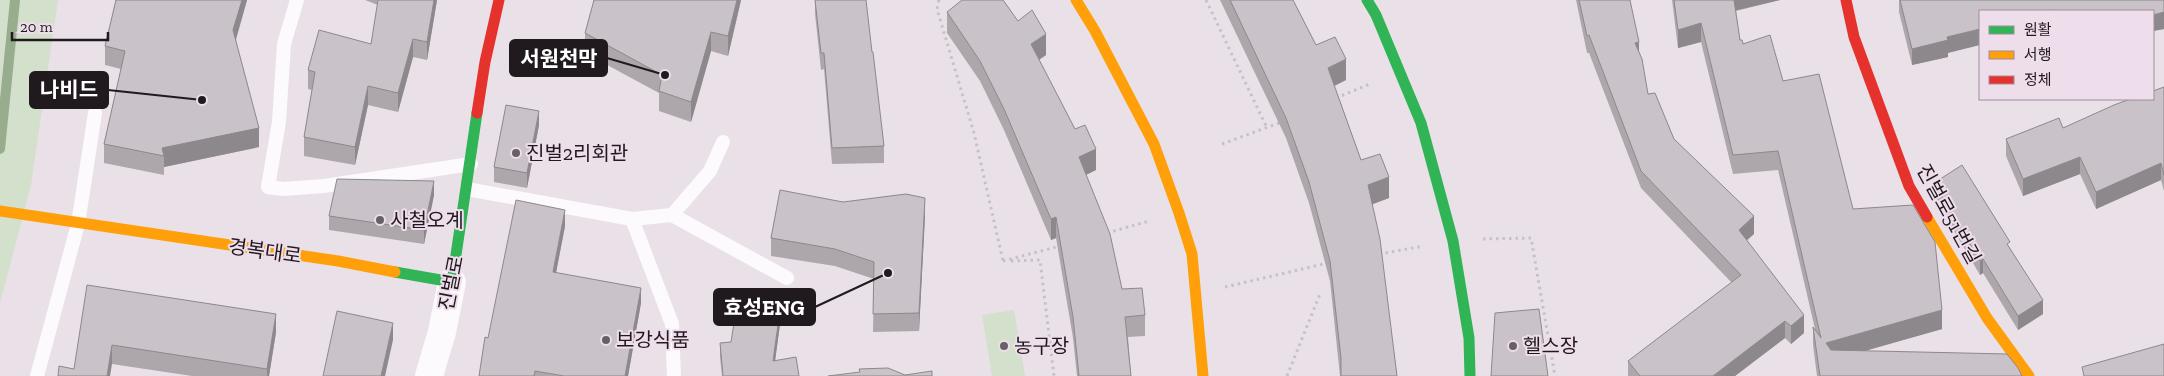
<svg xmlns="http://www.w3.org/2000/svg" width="2164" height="376" viewBox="0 0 2164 376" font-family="'Zilla Slab','Noto Sans KR',serif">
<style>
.green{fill:#d3e0cc}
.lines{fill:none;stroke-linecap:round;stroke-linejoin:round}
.stream{stroke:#97ad8e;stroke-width:10}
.path{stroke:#c5c2c5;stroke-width:3;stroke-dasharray:2.5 4;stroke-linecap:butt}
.lane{stroke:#fcfafc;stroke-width:14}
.street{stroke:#fcfafc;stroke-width:28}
.fast{stroke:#30b455;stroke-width:11}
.slow{stroke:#ff9f0a;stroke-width:11}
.jam{stroke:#e5322d;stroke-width:11}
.wall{fill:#ada7ac}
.shaded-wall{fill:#8d888c}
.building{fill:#c9c2c8;stroke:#8d888c}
.poi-dot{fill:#676065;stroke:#eeddea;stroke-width:2}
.labels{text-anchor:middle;stroke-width:4;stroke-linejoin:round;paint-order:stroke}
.poi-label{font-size:20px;fill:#201a1f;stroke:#eeddea;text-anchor:start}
.street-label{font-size:20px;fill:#201a1f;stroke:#eeddea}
.leader{fill:none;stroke:#201a1f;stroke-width:2}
.callout-dot{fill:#201a1f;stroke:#eeddea;stroke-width:2}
.callout{fill:#201a1f;stroke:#201a1f;stroke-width:2}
.callout-label{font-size:21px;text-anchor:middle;font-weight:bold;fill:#fff}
</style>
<rect width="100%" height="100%" fill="#eae1e8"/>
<!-- green -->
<g class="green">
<path d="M0 0H58L31 185 0 303Z"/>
<path d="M1014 310 1025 376H992L982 315Z"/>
</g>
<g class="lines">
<!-- stream -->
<path class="stream" d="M0 149 15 0"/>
<!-- path -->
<g class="path">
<path d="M939 0 937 9 974 133 1003 261"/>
<path d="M1206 0 1267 128"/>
<path d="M1336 98 1372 83"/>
<path d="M1222 144 1282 122"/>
<path d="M1107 233 1149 221"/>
<path d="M1483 239 1531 238 1555 376"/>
<path d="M1379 254 1424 246"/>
<path d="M1003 261 1060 246"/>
<path d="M1011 261 1040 260 1054 376"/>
<path d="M1225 287 1328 263"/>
<path d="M1287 376 1320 294"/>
</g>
<!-- lane -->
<g class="lane">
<path d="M297 0 284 44 279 122 268 187 283 189 324 186 471 164"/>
<path d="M467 189 632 219 672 215 787 278"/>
<path d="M672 215 710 171 723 142"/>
<path d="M632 219 672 324 674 376"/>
<path d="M37 376 78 224 95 113"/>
</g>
<!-- street -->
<path class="street" d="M429 376 442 332 452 282"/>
<!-- fast -->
<g class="fast">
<path d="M1367 0 1376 15 1421 123 1453 241 1469 338 1470 376"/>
<path d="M395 272 452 282 477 113"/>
</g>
<!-- slow -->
<g class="slow">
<path d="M1076 0 1095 31 1154 144 1179 213 1192 254 1203 376"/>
<path d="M0 211 338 261 395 272"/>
<path d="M1927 217 1987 318 2029 376"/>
</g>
<!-- jam -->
<g class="jam">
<path d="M1846 0 1854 37 1909 186 1927 217"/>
<path d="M477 113 485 62 499 0"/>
</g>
</g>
<!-- wall -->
<g class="wall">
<path d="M116 0H247L236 40 259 147 164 167V175L104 163V144L121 69 105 65V46Z"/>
<path d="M365 0H437L427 60 413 57 398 112 368 105 355 165 304 156V137L312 90 308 89V70L371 44 378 5Z"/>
<path d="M594 0H741L728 56 711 51 691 122 659 111V93L585 53V33Z"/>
<path d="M815 0 872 52 884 146V163L832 164 824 69 821 70 815 14Z"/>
<path d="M1220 0H1293L1316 45 1346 80 1334 86 1361 160 1389 198 1372 204 1397 376H1340L1330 281 1309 203 1286 138Z"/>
<path d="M1576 0H1630L1639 51 1648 94 1674 139 1754 234 1747 240 1804 333 1791 344 1785 338 1735 376H1628V361L1732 283 1641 188 1589 53H1587Z"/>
<path d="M1672 0H1780L1736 11 1740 40 1783 81 1853 209 1942 329 1864 351 2022 376H1817L1813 345V327L1815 329 1778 170 1733 174 1701 42 1678 48Z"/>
<path d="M1899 0H2164V29L2153 31V11H1980L1948 53V57L1912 65 1899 12Z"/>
<path d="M947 12 1018 21 1046 55 1039 60 1096 170 1086 175 1122 289 1145 315V336L1128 337 1131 376H1077L1073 338 1056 238 1051 240 1004 130 980 81 947 33Z"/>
<path d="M2164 87V191L2161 180 2096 209 2080 174 2023 196 2006 156V139L2063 128Z"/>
<path d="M539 125 527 188 494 182V167Z"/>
<path d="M1934 183 2010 248 2043 314 2018 330 1983 273 1980 275 1934 197Z"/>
<path d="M434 195 424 244 329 230V216Z"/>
<path d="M843 202 925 216 919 331 873 332 874 279 835 266 771 256V238Z"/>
<path d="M565 226 556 273 641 303 628 376H479L488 338Z"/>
<path d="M87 285 276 332 269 376H192L112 364Z"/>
<path d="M781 317 775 361 799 376H722L720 357V343L731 342Z"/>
</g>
<!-- shaded-wall -->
<g class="shaded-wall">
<path d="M242 0H247L233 49V30Z"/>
<path d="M434 0H437L427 60V42Z"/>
<path d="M737 0H741L728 56V36Z"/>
<path d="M1733 0H1780L1733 11Z"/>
<path d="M2164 12V29L2153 31V15Z"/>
<path d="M1701 23V42L1678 48V30Z"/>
<path d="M1980 29V45L1948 53V57L1912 65V49L1947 37Z"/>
<path d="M711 32V51L691 122V102Z"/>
<path d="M1046 34V55L1031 65V44Z"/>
<path d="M413 39V57L398 112V93Z"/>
<path d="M1639 42V60L1635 43Z"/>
<path d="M1346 59V80L1328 89V68Z"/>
<path d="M368 86V105L355 165V147Z"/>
<path d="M539 111V125L527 188V173Z"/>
<path d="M259 128V147L164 167V156L162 148Z"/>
<path d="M1096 149V170L1079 178V157Z"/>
<path d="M2080 157V174L2023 196V179Z"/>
<path d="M2161 163V180L2096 209V192Z"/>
<path d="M1389 177V198L1368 206V185Z"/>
<path d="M434 181V195L424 244V230Z"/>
<path d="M925 198V216L919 331V313Z"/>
<path d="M565 210V226L553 288V272Z"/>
<path d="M1754 216V234L1739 247V230Z"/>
<path d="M1056 217V238L1051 240V219Z"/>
<path d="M1983 259V273L1980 275V261Z"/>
<path d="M641 288V303L628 376H625Z"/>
<path d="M2043 300V314L2018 330V316Z"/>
<path d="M781 303V317L773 376V361Z"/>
<path d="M1942 310V329L1826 362V343Z"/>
<path d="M276 314V332L269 376H267V369Z"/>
<path d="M1804 315V333L1791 344V326Z"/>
<path d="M1785 321V338L1735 376H1713Z"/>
<path d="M393 323V340L385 376H381Z"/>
<path d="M112 345V364L110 376H107Z"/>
</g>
<!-- building -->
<g class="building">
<path d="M116 0H242L233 30 259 128 162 148 164 156 104 144 125 51 105 46Z"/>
<path d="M378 0H434L427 42 413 39 398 93 368 86 355 147 304 137 315 72 308 70 319 30 371 44Z"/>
<path d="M594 0H737L728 36 711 32 691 102 659 91 662 75 585 33Z"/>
<path d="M815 0H866L872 52H873L884 146 832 148 824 53H821Z"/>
<path d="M962 0H1003L1018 21 1032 10 1046 34 1031 44 1075 129 1085 125 1096 149 1079 157 1110 234 1122 289 1142 288 1145 315 1125 317 1131 376H1079L1073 317 1056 217 1051 219 1004 109 980 61 947 12Z"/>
<path d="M1230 0H1293L1316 45 1335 37 1346 59 1328 68 1361 160 1380 154 1389 177 1368 185 1380 239 1397 376H1341V358L1330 261 1309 182 1286 118Z"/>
<path d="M1579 0H1630L1639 42 1635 43 1642 59 1648 94 1655 93 1674 139 1754 216 1739 230 1804 315 1791 326 1785 321 1713 376H1714H1640L1628 361 1741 275 1641 171 1589 35 1587 36Z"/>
<path d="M1674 0H1734L1740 40H1742L1743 44 1770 35 1783 81 1819 74 1853 209 1913 205 1935 242 1942 310 1826 343 1831 350 2007 354 2018 368 2022 376H1820L1813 327 1821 338 1778 151 1733 155 1701 23 1678 30Z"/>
<path d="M1900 0H2164V12L2153 15V11H2052V10L2048 11H1980V29L1947 37 1948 40 1912 49Z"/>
<path d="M2164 87V175L2161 163 2096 192 2080 157 2023 179 2006 139 2059 118 2063 128 2114 105 2130 99H2153V91Z"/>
<path d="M506 105 539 111 527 173 494 167Z"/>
<path d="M1962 165 2010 242 2007 244 2043 300 2018 316 1983 259 1980 261 1934 183Z"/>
<path d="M337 179 434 181 424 230 329 216Z"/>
<path d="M780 190 843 202 906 194 925 198 919 313 873 314 874 262 835 249 771 238Z"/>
<path d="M516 200 565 210 553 272 641 288 625 376H564L535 371 534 376H479L485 337 488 338Z"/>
<path d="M87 285 276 314 267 369 112 345 107 376H58L59 366 74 369Z"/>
<path d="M738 297 781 303 773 361 796 357 799 376H723L720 343 731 342Z"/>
<path d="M1539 309 1548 376H1491L1495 313Z"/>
<path d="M337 311 393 323 381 376H323Z"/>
<path d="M2164 344V376H2084L2082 367Z"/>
<path d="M888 368 905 375 932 371V376H828L860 372 859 369Z"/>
</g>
<!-- markers -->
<g class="poi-dot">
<circle cx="516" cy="153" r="5"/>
<circle cx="380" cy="220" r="5"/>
<circle cx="606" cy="340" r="5"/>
<circle cx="1004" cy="346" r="5"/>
<circle cx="1513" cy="346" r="5"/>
</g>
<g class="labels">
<!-- poi labels -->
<g class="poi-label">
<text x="526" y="160">진벌2리회관</text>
<text x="390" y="227">사철오계</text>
<text x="616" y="347">보강식품</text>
<text x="1014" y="353">농구장</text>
<text x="1523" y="353">헬스장</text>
</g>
<!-- street labels -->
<g class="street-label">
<text transform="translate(1949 214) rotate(61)" y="7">진벌로51번길</text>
<text transform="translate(265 251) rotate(8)" y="7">경복대로</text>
<text transform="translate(451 283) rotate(-79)" y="7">진벌로</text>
</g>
</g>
<!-- callouts -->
<path class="leader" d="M665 75L607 58M202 100L108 90M888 273L815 307"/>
<g class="callout-dot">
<circle cx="665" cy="75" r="5"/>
<circle cx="202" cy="100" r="5"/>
<circle cx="888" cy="273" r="5"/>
</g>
<g class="callout">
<rect x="510" y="40" width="97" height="36" rx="5"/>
<rect x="30" y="72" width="78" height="36" rx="5"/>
<rect x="714" y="289" width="101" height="36" rx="5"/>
</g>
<g class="callout-label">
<text x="559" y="66">서원천막</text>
<text x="69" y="97">나비드</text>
<text x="764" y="315">효성ENG</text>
</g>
<!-- legend -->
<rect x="1979" y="10" width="175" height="90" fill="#eeddea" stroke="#9c8f99"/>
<rect x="1989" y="26" width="25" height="8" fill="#30b455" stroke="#9c8f99"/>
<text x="2024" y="35" font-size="15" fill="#201a1f">원활</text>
<rect x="1989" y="51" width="25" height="8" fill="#ff9f0a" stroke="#9c8f99"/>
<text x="2024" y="60" font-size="15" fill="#201a1f">서행</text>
<rect x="1989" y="76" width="25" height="8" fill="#e5322d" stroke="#9c8f99"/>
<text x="2024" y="85" font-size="15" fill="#201a1f">정체</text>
<!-- scale -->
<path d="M12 32v8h96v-8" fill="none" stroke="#201a1f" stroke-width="2.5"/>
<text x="20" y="32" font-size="15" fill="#201a1f" stroke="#eeddea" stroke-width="4" paint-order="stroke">20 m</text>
</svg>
